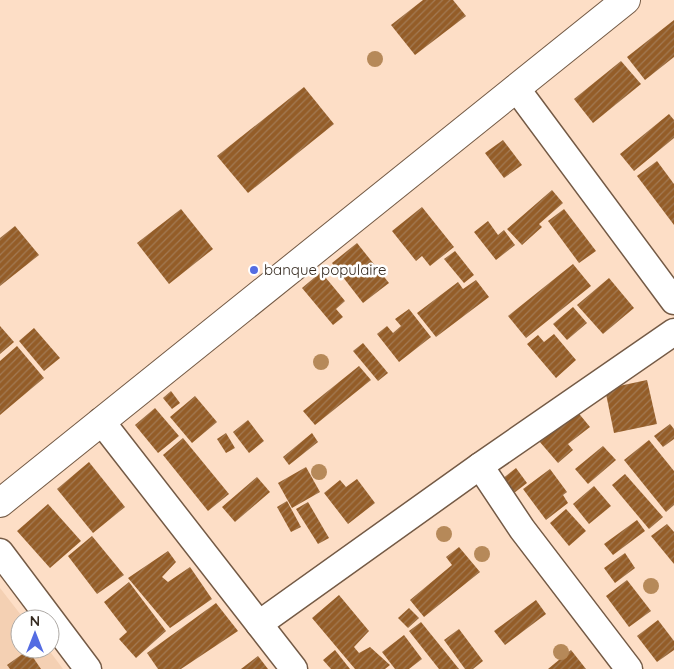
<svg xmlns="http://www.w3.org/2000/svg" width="674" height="669" viewBox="0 0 674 669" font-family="Quicksand,sans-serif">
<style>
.built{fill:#f4d0b3}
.building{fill:url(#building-hatch)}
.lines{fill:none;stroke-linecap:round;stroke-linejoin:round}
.minor-casing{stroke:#745a45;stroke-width:29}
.secondary-casing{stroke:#745a45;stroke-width:30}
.minor{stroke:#fff;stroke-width:26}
.secondary{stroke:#fff;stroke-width:28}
.tree{fill:#b68959}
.poi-dot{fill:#546ce2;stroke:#fff;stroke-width:2}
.labels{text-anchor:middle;stroke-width:5;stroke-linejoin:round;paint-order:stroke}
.poi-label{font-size:15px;fill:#352a20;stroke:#fff;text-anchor:start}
</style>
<defs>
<pattern id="building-hatch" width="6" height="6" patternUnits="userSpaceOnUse" patternTransform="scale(1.25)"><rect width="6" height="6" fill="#945d28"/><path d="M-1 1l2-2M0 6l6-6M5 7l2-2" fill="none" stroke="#a27a54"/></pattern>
</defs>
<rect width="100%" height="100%" fill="#fddec6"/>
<!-- built -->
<path class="built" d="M0 588 24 619H20V649H48L63 669H0Z"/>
<!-- building -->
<g class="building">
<path d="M423 0H453L466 16 415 55 391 25Z"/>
<path d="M674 20V57L645 80 627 57Z"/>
<path d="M621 61 641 84 593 123 574 99Z"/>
<path d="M304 87 334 124 248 193 217 156Z"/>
<path d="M669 114 674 120V138L634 171 620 154Z"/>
<path d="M503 140 522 165 504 178 485 153Z"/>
<path d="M657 161 674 184V225L637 176Z"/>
<path d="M552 190 563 203 539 224 542 227 522 245 507 229Z"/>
<path d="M422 207 454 247 430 266 422 256 416 261 392 231Z"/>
<path d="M181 209 213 249 169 284 137 243Z"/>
<path d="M564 209 596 251 579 263 548 221Z"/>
<path d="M488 221 498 235 504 230 515 245 496 260 474 232Z"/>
<path d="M15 226 39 255 0 286V238Z"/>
<path d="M357 243 389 283 363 303 332 263Z"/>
<path d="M455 251 474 275 464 283 444 259Z"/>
<path d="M573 264 591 286 526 338 508 316Z"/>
<path d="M321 272 345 301 336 309 343 317 333 325 302 288Z"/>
<path d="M609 278 634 308 603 334 577 305Z"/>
<path d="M476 280 489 297 436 337 417 313 458 282 463 289Z"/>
<path d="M573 307 587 323 567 340 553 324Z"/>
<path d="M409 309 431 337 399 362 377 334 387 326 393 333 401 326 395 319Z"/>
<path d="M0 326 14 342 0 354Z"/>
<path d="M34 328 60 358 44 371 19 341Z"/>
<path d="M554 334 576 360 556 378 527 344 538 335 544 342Z"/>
<path d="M363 343 388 373 378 381 353 351Z"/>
<path d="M17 346 44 378 0 415V361Z"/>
<path d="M359 366 371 380 315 425 303 411Z"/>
<path d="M647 380 657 424 614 433 605 389Z"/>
<path d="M171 391 180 403 172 409 163 398Z"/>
<path d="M195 396 217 422 192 443 170 417Z"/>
<path d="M155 408 179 436 158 453 135 425Z"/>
<path d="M576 410 590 427 568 444 573 450 558 463 539 441Z"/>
<path d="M248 420 264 441 249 453 233 432Z"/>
<path d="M670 424 674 429V439L663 447 654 436Z"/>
<path d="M226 433 235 448 226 453 217 439Z"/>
<path d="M312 433 318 442 289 465 283 457Z"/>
<path d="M183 438 229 494 208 511 163 455Z"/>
<path d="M649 440 674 471V505L666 512 624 460Z"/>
<path d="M603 446 616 460 588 484 575 469Z"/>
<path d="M89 462 125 507 93 533 57 489Z"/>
<path d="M306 467 320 492 292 508 278 483Z"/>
<path d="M516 468 527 483 514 493 502 479Z"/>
<path d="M550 469 567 492 563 495 568 503 546 520 523 489Z"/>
<path d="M625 474 663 517 649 529 612 485Z"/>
<path d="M257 477 270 492 235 522 222 507Z"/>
<path d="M357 479 375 503 348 524 324 493 340 480 346 487Z"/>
<path d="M594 486 611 506 589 524 573 504Z"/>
<path d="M287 501 301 527 291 532 277 507Z"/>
<path d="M308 502 329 538 318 544 296 509Z"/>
<path d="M48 504 81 541 50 568 17 531Z"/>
<path d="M566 509 586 531 569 546 550 523Z"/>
<path d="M637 520 645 531 613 555 604 544Z"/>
<path d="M667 524 674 532V564L651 536Z"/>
<path d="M92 536 124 575 97 594 68 556Z"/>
<path d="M459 547 480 572 424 617 410 600 452 565 446 557Z"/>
<path d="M168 551 176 562 162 577 168 582 190 567 212 599 170 628 128 578Z"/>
<path d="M625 553 635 568 615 583 604 568Z"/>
<path d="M627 580 651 611 629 627 606 596Z"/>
<path d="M129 582 166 631 136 658 119 639 127 632 104 602Z"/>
<path d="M339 595 369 631 354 647 359 653 370 647 390 665 385 669H355L312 618Z"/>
<path d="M536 600 546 614 505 645 494 631Z"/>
<path d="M216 603 238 631 181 669H158L147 653Z"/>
<path d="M409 608 419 618 408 628 398 618Z"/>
<path d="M658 620 674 641V650L657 662 637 636Z"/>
<path d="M421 622 459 669H439L409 631Z"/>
<path d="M459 629 483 661 473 669H465L444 640Z"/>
<path d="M404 635 422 659 409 669H395L382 652Z"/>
<path d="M28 650 41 669H10L7 665Z"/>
<path d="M335 650 350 669H331L323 660Z"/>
<path d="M571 650 586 669H548Z"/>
<path d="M258 656 268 669H241Z"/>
</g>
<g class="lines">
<defs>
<g id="minor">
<path d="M516 88 674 301"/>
<path d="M101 421 294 669"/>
<path d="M480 466 522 529 629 669"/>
<path d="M0 552 88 669"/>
<path d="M259 624 480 466 674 332"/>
</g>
<path id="secondary" d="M0 503 626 0"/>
</defs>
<!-- minor casing -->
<use href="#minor" class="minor-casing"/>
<!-- secondary casing -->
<use href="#secondary" class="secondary-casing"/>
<!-- minor -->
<use href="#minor" class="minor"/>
<!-- secondary -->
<use href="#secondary" class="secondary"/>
</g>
<!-- trees -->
<g class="tree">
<circle cx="375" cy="59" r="8"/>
<circle cx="321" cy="362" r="8"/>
<circle cx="319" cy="472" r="8"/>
<circle cx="444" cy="534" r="8"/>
<circle cx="482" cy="554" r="8"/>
<circle cx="651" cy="586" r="8"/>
<circle cx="561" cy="652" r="8"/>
</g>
<!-- markers -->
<circle class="poi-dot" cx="254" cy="270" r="5"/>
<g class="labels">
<!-- poi labels -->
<g class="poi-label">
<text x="264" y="275">banque populaire</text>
</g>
</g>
<!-- north arrow -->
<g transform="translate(35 634)"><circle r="24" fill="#ffffff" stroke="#aeaaa6"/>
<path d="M0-4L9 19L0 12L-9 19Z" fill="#546ce2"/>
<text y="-8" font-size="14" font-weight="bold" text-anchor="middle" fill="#352a20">N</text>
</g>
</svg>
